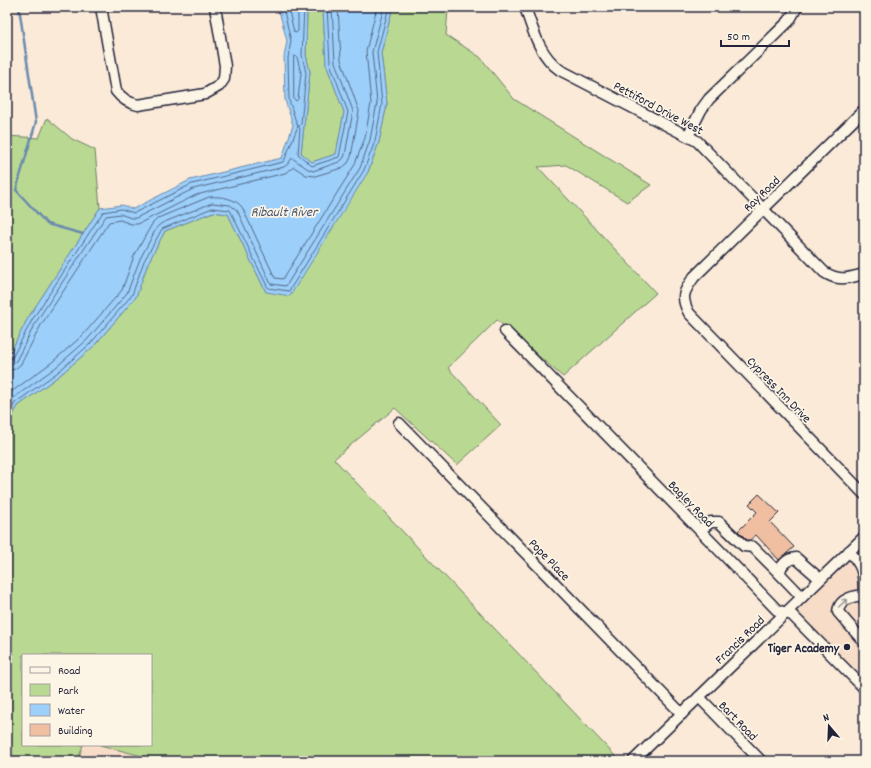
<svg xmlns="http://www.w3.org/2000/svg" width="871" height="768" viewBox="0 0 871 768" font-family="Dekko,sans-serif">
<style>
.built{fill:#f7ddc7}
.green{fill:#b9d992;stroke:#6e7e66}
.water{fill:#9ccffa;stroke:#6b8aae}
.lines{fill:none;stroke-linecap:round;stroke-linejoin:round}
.shore{stroke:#536787;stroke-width:1}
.stream{stroke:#6b8aae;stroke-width:2.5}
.building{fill:#f0bfa1;stroke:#22223b}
.minor-casing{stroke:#22223b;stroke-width:13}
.minor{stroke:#fcf5e5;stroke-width:10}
.oneway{stroke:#9a9698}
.poi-dot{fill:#22223b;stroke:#fcf5e5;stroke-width:1.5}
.labels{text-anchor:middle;stroke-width:3.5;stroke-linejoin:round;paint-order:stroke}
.street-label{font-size:13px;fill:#22223b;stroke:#fcf5e5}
.poi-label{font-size:13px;font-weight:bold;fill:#22223b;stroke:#fcf5e5;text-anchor:end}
.water-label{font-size:14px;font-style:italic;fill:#475674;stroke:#fcf5e5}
</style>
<rect width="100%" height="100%" fill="#faead7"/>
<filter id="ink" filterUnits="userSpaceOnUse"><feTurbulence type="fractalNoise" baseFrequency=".025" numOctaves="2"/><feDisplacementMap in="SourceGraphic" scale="8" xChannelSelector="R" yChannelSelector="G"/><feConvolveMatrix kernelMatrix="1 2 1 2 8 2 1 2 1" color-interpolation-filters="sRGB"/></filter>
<g filter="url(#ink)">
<!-- built -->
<g class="built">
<path d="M864 542V683L794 610Z"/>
<path d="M83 745H100L161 761H68L78 760Z"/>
</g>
<!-- green -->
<g class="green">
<path d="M307 7H324L323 11 326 64 344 112 336 154 312 162 301 153 310 72 306 55Z"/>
<path d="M393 7H456L448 9 446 35 480 57 514 99 651 185 627 202 566 165 538 167 656 293 563 377 497 320 448 368 501 425 457 465 395 408 334 459 620 761H161L100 745H151V655H23V745H83L78 760 7 761V425L18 406 60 375 93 347 136 297 148 263 165 231 213 212 228 214 266 292 368 172 379 142 387 104 381 53Z"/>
<path d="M47 118 72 139 95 150 100 208 28 318 7 359V136L39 138Z"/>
</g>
<!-- water -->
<path class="water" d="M278 7H307L306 55 310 72 301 153 312 162 336 154 344 112 326 64 323 10 324 7H393L381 53 387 104 379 142 368 172 290 296 266 292 228 214 213 212 165 231 148 263 136 297 93 347 60 375 18 406 7 425V359L28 318 100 208 122 205 133 209 190 180 282 158 293 125 285 100 284 57 287 41Z"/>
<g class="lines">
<!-- shore -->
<g class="shore">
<path d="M283 7 291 41 288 58 289 100 297 125 299 126 301 124 306 73 302 55 304 7"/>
<path d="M288 7 294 32 296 33 298 31V7"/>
<path d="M294 56 297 57 301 73 298 99 296 101 294 99Z"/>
<path d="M7 360 12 358 32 320 103 212 121 209 134 213 192 184 283 162 285 159 298 126 300 128 298 154 312 166 339 157 348 112 330 63 327 7"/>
<path d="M7 365 12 364 16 361 36 322 106 216 120 214 131 218H136L193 189 284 167 288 164 292 158 308 169 313 171 339 162 343 159 345 155 353 111 335 62 332 7"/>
<path d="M7 371 15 369 21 364 41 325 109 222 120 220 131 224H138L196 195 285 173 294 167 306 175 315 176 342 168 348 163 351 157 359 111 341 60 338 7"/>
<path d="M7 395 51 363 82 336 122 290 134 256 152 224 158 218 209 197C220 196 235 198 242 207L275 278 283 279 354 166 365 138 371 103 366 51 377 7"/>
<path d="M7 406 12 399 55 368 87 340 127 293 140 259 157 227 162 223 212 203 230 205 237 210 271 284 286 286 360 168 370 140 377 103 372 52 384 7"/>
<path d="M7 417 15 403 58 372 90 344 132 295 144 261 162 229 212 208 230 210 268 288 289 291 364 170 375 141 382 104 377 52 389 7"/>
</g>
<!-- stream -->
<path class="stream" d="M19 7 36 122 16 190 47 224 83 234"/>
</g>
<!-- building -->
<path class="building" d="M759 494 779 513 770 522 794 547 779 560 756 535 750 540H747L738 531 757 512 749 504Z"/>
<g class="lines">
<defs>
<g id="minor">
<path d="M101 7 116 91C122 99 128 103 138 105L205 94 219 86 224 79 225 66 215 7"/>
<path d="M525 7C533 30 539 55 560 70L697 141 824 272C839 282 848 278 864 274"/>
<path d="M864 110 694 277C684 291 680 297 689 313L864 494"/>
<path d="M688 136 701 110 709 99 789 21 797 7"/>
<path d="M505 331 721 552 777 610 792 615 864 688"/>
<path d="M399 423 682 714"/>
<path d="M700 530 711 522H719L744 546 753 547 780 574"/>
<path d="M849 551C866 570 863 575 864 599"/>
<path d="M864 595C853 596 839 599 838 612L864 642"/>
<path d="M802 597 780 574C780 565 787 559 796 558L820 579"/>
<path d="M699 697 761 761"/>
<path d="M633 761 864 537"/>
</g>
</defs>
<!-- minor casing -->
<use href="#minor" class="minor-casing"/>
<!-- minor -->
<use href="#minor" class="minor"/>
</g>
<!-- one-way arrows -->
<defs><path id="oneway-shaft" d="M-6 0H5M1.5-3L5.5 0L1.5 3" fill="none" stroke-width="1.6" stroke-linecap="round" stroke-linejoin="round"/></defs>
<use class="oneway" href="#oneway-shaft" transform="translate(843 603) rotate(-42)"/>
</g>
<!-- markers -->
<circle class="poi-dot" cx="847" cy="647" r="4"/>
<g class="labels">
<!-- street labels -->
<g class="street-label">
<text transform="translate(659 107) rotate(28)" y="5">Pettiford Drive West</text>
<text transform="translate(761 193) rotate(-44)" y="5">Ray Road</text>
<text transform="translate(780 389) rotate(46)" y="5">Cypress Inn Drive</text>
<text transform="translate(692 503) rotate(46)" y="5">Bagley Road</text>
<text transform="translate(550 559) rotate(46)" y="5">Pope Place</text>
<text transform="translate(739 639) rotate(-44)" y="5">Francis Road</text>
<text transform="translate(739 720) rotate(46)" y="5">Bart Road</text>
</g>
<!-- poi labels -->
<g class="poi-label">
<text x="839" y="652">Tiger Academy</text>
</g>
<!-- water labels -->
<g class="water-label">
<text x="284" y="216">Ribault River</text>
</g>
</g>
<!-- margin -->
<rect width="871" height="768" fill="none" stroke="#fcf5e5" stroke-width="24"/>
<rect x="12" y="12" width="847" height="744" fill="none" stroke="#22223b" stroke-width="1.5" filter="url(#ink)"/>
<!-- legend -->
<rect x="22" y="654" width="130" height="92" fill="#fcf5e5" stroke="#a5a1a1"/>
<rect x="30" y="667" width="20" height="6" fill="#fcf5e5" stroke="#a5a1a1"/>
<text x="58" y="674" font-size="12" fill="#22223b">Road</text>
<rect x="30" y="684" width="20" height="12" fill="#b9d992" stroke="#a5a1a1"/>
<text x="58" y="694" font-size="12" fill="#22223b">Park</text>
<rect x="30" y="704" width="20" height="12" fill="#9ccffa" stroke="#a5a1a1"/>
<text x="58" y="714" font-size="12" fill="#22223b">Water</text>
<rect x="30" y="724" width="20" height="12" fill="#f0bfa1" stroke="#a5a1a1"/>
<text x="58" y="734" font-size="12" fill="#22223b">Building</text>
<!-- north arrow -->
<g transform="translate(829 726) rotate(341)" stroke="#fcf5e5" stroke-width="3" paint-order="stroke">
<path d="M0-3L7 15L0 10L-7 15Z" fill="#22223b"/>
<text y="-6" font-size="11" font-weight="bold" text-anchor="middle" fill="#22223b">N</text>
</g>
<!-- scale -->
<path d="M721 40v6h68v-6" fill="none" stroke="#22223b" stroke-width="2"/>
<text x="727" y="40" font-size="12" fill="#22223b" stroke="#fcf5e5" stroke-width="3" paint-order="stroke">50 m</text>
</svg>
